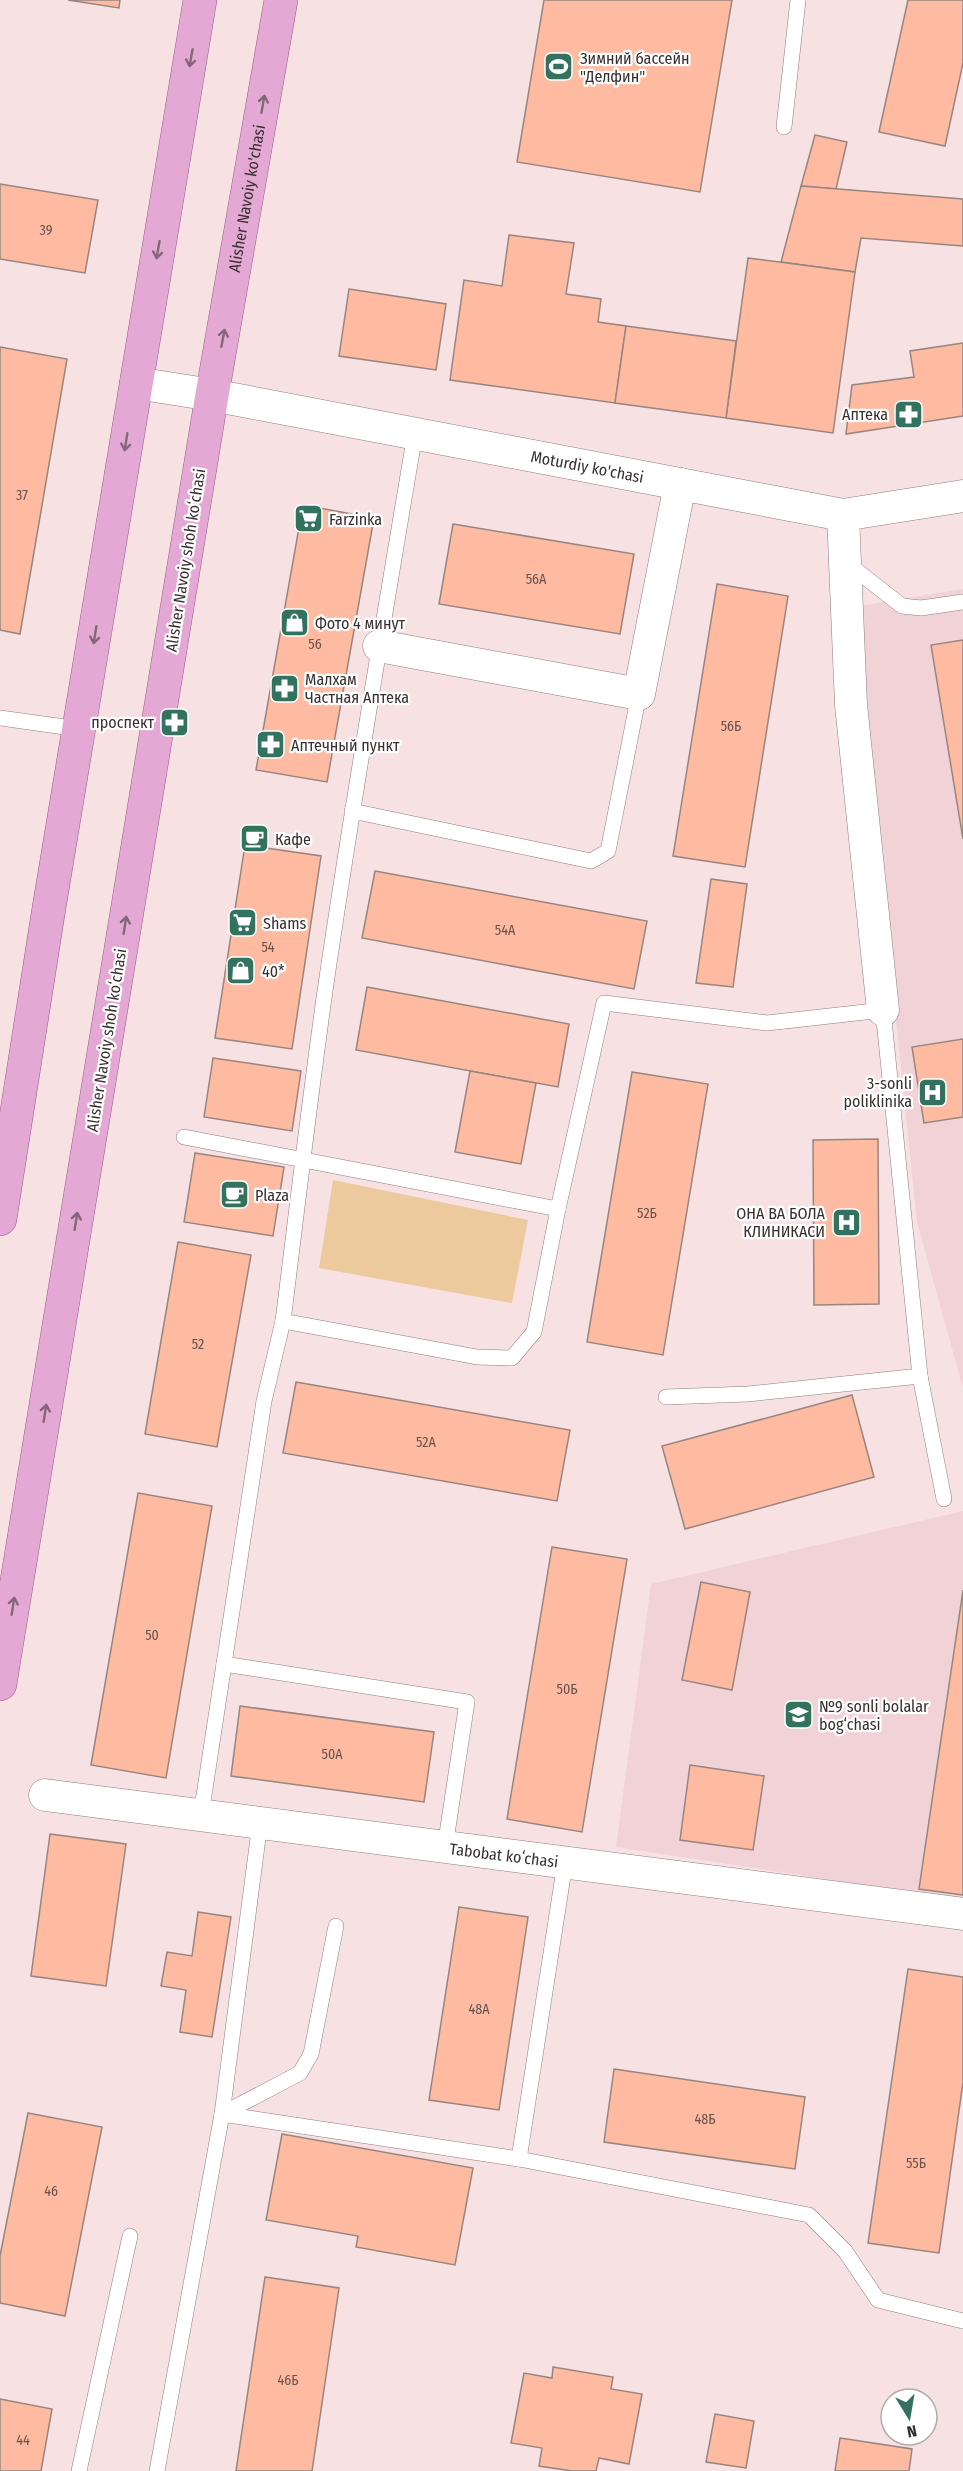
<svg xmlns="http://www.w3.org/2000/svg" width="963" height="2471" viewBox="0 0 963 2471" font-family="'Fira Sans Condensed',sans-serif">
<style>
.built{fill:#f1d3d7}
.green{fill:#ecca9e}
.building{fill:#febba2;stroke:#97867f;stroke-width:1.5}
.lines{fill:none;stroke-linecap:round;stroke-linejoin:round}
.lane-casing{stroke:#8f7c7e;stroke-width:16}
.street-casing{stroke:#8f7c7e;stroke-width:33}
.primary-casing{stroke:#9b5988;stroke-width:34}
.lane{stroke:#fff;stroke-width:15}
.street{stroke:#fff;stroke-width:32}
.primary{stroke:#e3a9d4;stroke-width:33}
.oneway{stroke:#84667a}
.labels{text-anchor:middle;stroke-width:4.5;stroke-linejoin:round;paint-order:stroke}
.number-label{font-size:14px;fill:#69524c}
.poi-label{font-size:16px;fill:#372f30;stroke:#fff;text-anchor:start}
.street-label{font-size:16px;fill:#372f30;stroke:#fff}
</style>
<rect width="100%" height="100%" fill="#f7e1e3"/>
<!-- built -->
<g class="built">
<path d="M963 589V1388L917 1222 853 607Z"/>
<path d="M963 1511V1900L616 1847 651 1584Z"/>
</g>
<!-- green -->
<path class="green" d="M333 1180 528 1220 512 1303 319 1268Z"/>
<!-- building -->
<g class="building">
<path d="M68 0H120L119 8Z"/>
<path d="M544 0H732L700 192 517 162Z"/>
<path d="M908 0H963V63L945 146 879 132Z"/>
<path d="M815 135 847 142 836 189 801 186Z"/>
<path d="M0 184 98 200 85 273 0 259Z"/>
<path d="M801 186 963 199V246L861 238 855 272 781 262Z"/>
<path d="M509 235 574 243 566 294 601 299 598 322 626 326 615 403 450 380 464 280 502 286Z"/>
<path d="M748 258 855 272 833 433 726 418Z"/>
<path d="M349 289 446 304 436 370 339 356Z"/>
<path d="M626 326 736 341 726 418 615 403Z"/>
<path d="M963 343V416L846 434 852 385 914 377 910 351Z"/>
<path d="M0 347 67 359 20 634 0 630Z"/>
<path d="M303 505 374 518 327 782 256 770Z"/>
<path d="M453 524 634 554 620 634 439 604Z"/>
<path d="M717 584 788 596 745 867 673 856Z"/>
<path d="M963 640V839L931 645Z"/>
<path d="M245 845 321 856 292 1049 215 1038Z"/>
<path d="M375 871 647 921 634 989 362 938Z"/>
<path d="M711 879 747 884 733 987 696 983Z"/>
<path d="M367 987 569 1024 558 1087 356 1050Z"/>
<path d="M963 1039V1117L924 1123 912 1047Z"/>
<path d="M213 1058 301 1071 292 1131 204 1117Z"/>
<path d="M470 1071 536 1083 521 1164 455 1152Z"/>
<path d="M632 1072 708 1084 663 1355 587 1342Z"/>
<path d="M878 1139 879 1304 814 1305 813 1140Z"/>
<path d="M195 1153 284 1167 273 1236 184 1222Z"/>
<path d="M178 1242 251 1255 217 1447 145 1434Z"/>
<path d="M296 1382 570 1430 557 1501 283 1453Z"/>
<path d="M852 1395 874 1477 685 1529 662 1446Z"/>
<path d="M138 1493 212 1506 166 1778 91 1765Z"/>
<path d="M552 1547 627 1559 582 1832 507 1819Z"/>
<path d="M701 1582 750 1592 732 1690 682 1680Z"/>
<path d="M963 1590V1895L919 1889Z"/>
<path d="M240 1706 434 1732 424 1802 231 1776Z"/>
<path d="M690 1765 764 1776 753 1850 680 1840Z"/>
<path d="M50 1834 126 1844 106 1986 31 1976Z"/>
<path d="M459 1907 528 1917 499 2110 429 2100Z"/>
<path d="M198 1912 231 1917 212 2037 180 2032 186 1990 161 1986 167 1952 192 1956Z"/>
<path d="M908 1969 963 1977V2082L939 2253 868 2243Z"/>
<path d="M614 2069 805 2097 795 2169 604 2142Z"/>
<path d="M28 2113 102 2127 65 2316 0 2303V2256Z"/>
<path d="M282 2134 473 2168 455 2265 356 2247 358 2236 266 2220Z"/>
<path d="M265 2277 339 2288 312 2471H236Z"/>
<path d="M553 2367 613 2377 611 2389 642 2394 629 2464 599 2458 596 2471H572L539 2466 542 2448 511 2443 524 2373 552 2378Z"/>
<path d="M0 2399 52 2409 41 2471H0Z"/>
<path d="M715 2414 754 2421 746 2468 706 2462Z"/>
<path d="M840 2438 912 2449 909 2471H835Z"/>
</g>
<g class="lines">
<defs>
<g id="lane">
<path d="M784 127 798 0"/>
<path d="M847 563 902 606 921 608 963 602"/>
<path d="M0 718 79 729"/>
<path d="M352 811 591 861 608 851 639 694"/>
<path d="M184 1137 558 1209 534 1332 512 1358 477 1357 283 1321C297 1209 310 1096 326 984 353 800 384 617 415 434"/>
<path d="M558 1209 604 1003 767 1023 883 1010 920 1376 748 1394 666 1397"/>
<path d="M920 1376 944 1499"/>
<path d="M224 1664 264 1401 283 1321"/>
<path d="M201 1815 224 1664 467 1702 445 1847"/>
<path d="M260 1823 222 2114 519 2159 809 2215 845 2251 878 2300 963 2321"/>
<path d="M519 2159 565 1863"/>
<path d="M79 2471 130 2236"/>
<path d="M157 2471 222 2114 300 2073 311 2054 336 1926"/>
</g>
<g id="street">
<path id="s1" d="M136 383 212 395 843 515 963 496"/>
<path d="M843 515 851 705 883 1010"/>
<path d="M379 646 639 694 680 484"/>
<path d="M45 1795 963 1914"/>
</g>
<g id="primary">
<path d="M0 1219 48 914 200 0"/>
<path id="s2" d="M0 1684 212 395 281 0"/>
</g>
</defs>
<!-- lane casing -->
<use href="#lane" class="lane-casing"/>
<!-- street casing -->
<use href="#street" class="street-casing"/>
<!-- primary casing -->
<use href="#primary" class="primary-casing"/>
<!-- lane -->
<use href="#lane" class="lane"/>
<!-- street -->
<use href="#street" class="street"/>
<!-- primary -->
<use href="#primary" class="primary"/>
</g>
<!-- one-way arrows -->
<defs><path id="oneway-shaft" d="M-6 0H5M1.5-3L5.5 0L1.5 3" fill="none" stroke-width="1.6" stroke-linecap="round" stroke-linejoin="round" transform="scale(1.5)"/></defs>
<g class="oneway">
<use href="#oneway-shaft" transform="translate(191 58) rotate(100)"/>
<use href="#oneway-shaft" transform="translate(263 104) rotate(-80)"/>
<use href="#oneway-shaft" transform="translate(158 250) rotate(100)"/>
<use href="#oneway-shaft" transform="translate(223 338) rotate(-79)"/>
<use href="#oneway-shaft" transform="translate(126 442) rotate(99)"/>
<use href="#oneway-shaft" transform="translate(95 635) rotate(99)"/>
<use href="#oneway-shaft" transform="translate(125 925) rotate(-81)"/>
<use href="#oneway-shaft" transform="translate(76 1221) rotate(-81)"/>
<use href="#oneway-shaft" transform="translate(45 1413) rotate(-81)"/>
<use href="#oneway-shaft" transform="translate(13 1606) rotate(-81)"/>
</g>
<!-- icons -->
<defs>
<symbol id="stadium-square" viewBox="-11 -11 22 22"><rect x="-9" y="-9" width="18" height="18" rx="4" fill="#33725f" stroke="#fff"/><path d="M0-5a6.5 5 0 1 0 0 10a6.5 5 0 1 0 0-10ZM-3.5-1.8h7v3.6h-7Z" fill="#fff"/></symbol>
<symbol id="pharmacy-square" viewBox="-11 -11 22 22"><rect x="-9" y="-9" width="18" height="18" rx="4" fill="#33725f" stroke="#fff"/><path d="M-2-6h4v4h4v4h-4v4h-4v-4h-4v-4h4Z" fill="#fff"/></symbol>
<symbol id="supermarket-square" viewBox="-11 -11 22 22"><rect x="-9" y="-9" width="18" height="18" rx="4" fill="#33725f" stroke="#fff"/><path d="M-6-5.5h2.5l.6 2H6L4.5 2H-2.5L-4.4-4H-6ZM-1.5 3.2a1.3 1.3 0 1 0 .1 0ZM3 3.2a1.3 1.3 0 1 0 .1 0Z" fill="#fff"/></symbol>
<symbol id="shop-square" viewBox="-11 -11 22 22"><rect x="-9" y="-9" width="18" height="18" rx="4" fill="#33725f" stroke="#fff"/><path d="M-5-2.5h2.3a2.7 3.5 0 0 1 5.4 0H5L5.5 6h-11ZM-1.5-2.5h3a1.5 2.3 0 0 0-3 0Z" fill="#fff"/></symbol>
<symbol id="cafe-square" viewBox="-11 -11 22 22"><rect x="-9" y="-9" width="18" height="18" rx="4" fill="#33725f" stroke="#fff"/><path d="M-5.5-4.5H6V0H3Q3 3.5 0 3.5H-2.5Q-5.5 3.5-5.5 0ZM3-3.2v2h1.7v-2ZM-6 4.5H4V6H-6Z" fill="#fff"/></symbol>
<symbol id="hospital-square" viewBox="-11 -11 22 22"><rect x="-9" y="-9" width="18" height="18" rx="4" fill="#33725f" stroke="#fff"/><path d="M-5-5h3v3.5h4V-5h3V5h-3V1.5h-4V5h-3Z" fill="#fff"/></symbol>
<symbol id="school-square" viewBox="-11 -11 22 22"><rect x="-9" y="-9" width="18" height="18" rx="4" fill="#33725f" stroke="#fff"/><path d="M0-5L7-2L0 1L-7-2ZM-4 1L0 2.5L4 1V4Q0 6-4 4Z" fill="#fff"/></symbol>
</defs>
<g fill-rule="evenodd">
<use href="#stadium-square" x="542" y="50" width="33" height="33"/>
<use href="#pharmacy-square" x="892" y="398" width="33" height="33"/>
<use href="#supermarket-square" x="292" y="502" width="33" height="33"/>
<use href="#shop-square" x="278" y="606" width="33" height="33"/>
<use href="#pharmacy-square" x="268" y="672" width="33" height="33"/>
<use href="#pharmacy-square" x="158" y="706" width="33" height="33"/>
<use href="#pharmacy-square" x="254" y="728" width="33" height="33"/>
<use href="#cafe-square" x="238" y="822" width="33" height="33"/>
<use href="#supermarket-square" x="226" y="906" width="33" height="33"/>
<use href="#shop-square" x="224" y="954" width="33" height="33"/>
<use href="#hospital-square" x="916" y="1076" width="33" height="33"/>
<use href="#cafe-square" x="218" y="1178" width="33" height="33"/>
<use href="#hospital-square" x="830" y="1206" width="33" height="33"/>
<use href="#school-square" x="782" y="1698" width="33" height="33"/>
</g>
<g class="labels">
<!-- number labels -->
<g class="number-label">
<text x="46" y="235">39</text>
<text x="22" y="500">37</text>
<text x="536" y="584">56А</text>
<text x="315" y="649">56</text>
<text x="731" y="731">56Б</text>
<text x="505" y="935">54А</text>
<text x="268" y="952">54</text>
<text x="647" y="1218">52Б</text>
<text x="198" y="1349">52</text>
<text x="426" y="1447">52А</text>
<text x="152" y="1640">50</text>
<text x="567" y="1694">50Б</text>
<text x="332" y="1759">50А</text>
<text x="479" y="2014">48А</text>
<text x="705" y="2124">48Б</text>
<text x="916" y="2168">55Б</text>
<text x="51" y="2196">46</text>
<text x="288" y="2385">46Б</text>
<text x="23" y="2445">44</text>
</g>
<!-- poi labels -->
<g class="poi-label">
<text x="580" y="64">Зимний бассейн<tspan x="580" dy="18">"Делфин"</tspan></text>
<text x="888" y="420" text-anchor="end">Аптека</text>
<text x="329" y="525">Farzinka</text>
<text x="315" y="629">Фото 4 минут</text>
<text x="305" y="685">Малхам<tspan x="305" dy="18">Частная Аптека</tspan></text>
<text x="154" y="728" text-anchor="end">проспект</text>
<text x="291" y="751">Аптечный пункт</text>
<text x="275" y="845">Кафе</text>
<text x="263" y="929">Shams</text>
<text x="262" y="977">40*</text>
<text x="912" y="1089" text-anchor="end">3-sonli<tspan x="912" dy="18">poliklinika</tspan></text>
<text x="255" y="1201">Plaza</text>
<text x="825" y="1219" text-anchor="end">ОНА ВА БОЛА<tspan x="825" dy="18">КЛИНИКАСИ</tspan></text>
<text x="819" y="1712">№9 sonli bolalar<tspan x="819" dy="18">bog‘chasi</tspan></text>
</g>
<!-- street labels -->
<g class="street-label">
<text dy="6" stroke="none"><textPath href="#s2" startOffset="1506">Alisher Navoiy ko'chasi</textPath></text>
<text dy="6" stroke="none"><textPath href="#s1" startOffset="459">Moturdiy ko'chasi</textPath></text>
<text transform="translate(185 560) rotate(-81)" y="6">Alisher Navoiy shoh koʻchasi</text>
<text transform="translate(106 1040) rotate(-81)" y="6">Alisher Navoiy shoh koʻchasi</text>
<text transform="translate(504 1855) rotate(7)" y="6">Tabobat koʻchasi</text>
</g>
</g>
<!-- north arrow -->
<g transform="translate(909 2417) rotate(169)"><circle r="28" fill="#ffffff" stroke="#afacac" stroke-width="1.5"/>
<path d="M0-4.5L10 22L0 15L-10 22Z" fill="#33725f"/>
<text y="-9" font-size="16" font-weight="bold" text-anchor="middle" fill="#372f30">N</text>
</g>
</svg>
